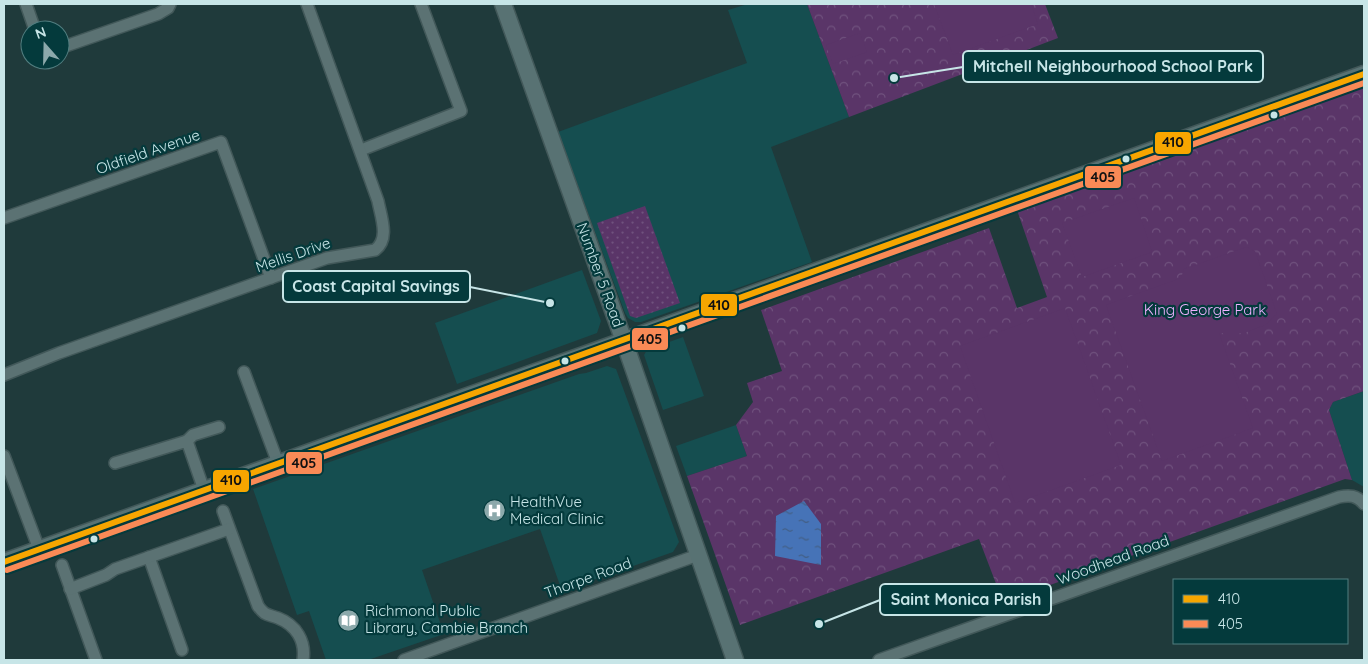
<svg xmlns="http://www.w3.org/2000/svg" width="1368" height="664" viewBox="0 0 1368 664" font-family="Quicksand,sans-serif">
<style>
.built{fill:#154e50}
.grass{fill:url(#grass-dots)}
.park{fill:url(#park-crowns)}
.pitch{fill:#5a3568}
.water{fill:url(#water-ripples)}
.lines{fill:none;stroke-linecap:round;stroke-linejoin:round}
.minor-casing{stroke:#425859;stroke-width:14}
.secondary-casing{stroke:#425859;stroke-width:19}
.minor{stroke:#5b7273;stroke-width:11}
.secondary{stroke:#587273;stroke-width:16}
.bus-1-casing{stroke:#043a3c;stroke-width:10}
.bus-2-casing{stroke:#043a3c;stroke-width:10}
.bus-1{stroke:#f7a600;stroke-width:6}
.bus-2{stroke:#f98a56;stroke-width:6}
.bus-dot{fill:#c7e5e7;stroke:#043a3c;stroke-width:2}
.labels{text-anchor:middle;stroke-width:4.5;stroke-linejoin:round;paint-order:stroke}
.street-label{font-size:15px;fill:#c7e5e7;stroke:#043a3c}
.park-label{font-size:15px;fill:#efb1ff;stroke:#043a3c}
.poi-label{font-size:15px;fill:#c7e5e7;stroke:#043a3c;text-anchor:start}
.leader{fill:none;stroke:#c7e5e7;stroke-width:2}
.callout-dot{fill:#c7e5e7;stroke:#043a3c;stroke-width:2}
.callout{fill:#043a3c;stroke:#c7e5e7;stroke-width:2}
.callout-label{font-size:16px;text-anchor:middle;font-weight:bold;fill:#c7e5e7}
.line-badge{stroke:#043a3c;stroke-width:2}
.pale-badge-label{font-size:14px;text-anchor:middle;font-weight:bold;fill:#111}
</style>
<defs>
<pattern id="grass-dots" width="8" height="8" patternUnits="userSpaceOnUse" patternTransform="scale(1.25)"><rect width="8" height="8" fill="#5a3568"/><path d="M2 2h.1M6 6h.1" fill="none" stroke="#70527e" stroke-width="1.8" stroke-linecap="round"/></pattern>
<pattern id="park-crowns" width="20" height="18" patternUnits="userSpaceOnUse" patternTransform="scale(1.25)"><rect width="20" height="18" fill="#5a3568"/><path d="M2 6a3 3 0 1 1 6 0M12 15a3 3 0 1 1 6 0" fill="none" stroke="#70527e"/></pattern>
<pattern id="water-ripples" width="26" height="14" patternUnits="userSpaceOnUse" patternTransform="scale(1.25)"><rect width="26" height="14" fill="#4673b7"/><path d="M2 4q2-2 4 0t4 0M15 11q2-2 4 0t4 0" fill="none" stroke="#425e84"/></pattern>
</defs>
<rect width="100%" height="100%" fill="#1f3a3b"/>
<!-- built -->
<g class="built">
<path d="M748 4H807L849 117 771 147 812 262 641 322H635L628 318 625 313 558 132 747 63 728 10Z"/>
<path d="M582 270 601 321 597 333 457 384 435 323Z"/>
<path d="M683 337 704 396 663 410 644 355 647 350Z"/>
<path d="M607 366 616 369 634 418 679 542 673 552 562 591 540 529 422 570 444 634 368 660H326L309 611 297 615 253 489 579 374 586 373Z"/>
<path d="M1364 391V487L1352 480 1329 410 1333 402Z"/>
<path d="M736 425 747 456 687 476 676 446Z"/>
</g>
<!-- grass -->
<path class="grass" d="M645 206 680 303 636 318 630 316 597 223Z"/>
<!-- park -->
<g class="park">
<path d="M807 4H1045L1058 38 849 117Z"/>
<path d="M1364 85V391L1333 402 1329 410 1352 480 1345 479 1003 602 979 539 740 625 687 476 747 456 736 425 753 402 747 383 782 371 761 310 989 228 1017 308 1047 297 1017 210Z"/>
</g>
<!-- pitch -->
<g class="pitch">
<path d="M934 4H1031L1038 24 953 55Z"/>
<path d="M860 33 867 52 833 64 826 45Z"/>
<path d="M1134 198 1152 252 1082 277 1062 223Z"/>
<path d="M1246 247 1255 251 1277 314 1265 325 1244 333H1219L1253 428 1162 461 1106 305 1181 278 1184 269Z"/>
<path d="M1065 308 1121 465 1015 503 960 346Z"/>
</g>
<!-- water -->
<path class="water" d="M804 501 821 524V565L775 556 776 516Z"/>
<g class="lines">
<defs>
<g id="minor">
<path d="M26 4 35 30"/>
<path d="M60 48 158 14 168 8 170 4"/>
<path d="M361 150 461 111 421 4"/>
<path d="M4 218 221 142 271 278"/>
<path d="M244 372 278 463"/>
<path d="M4 375 59 353 327 258 375 250C390 239 381 217 378 201L307 4"/>
<path d="M187 441 193 435 219 427"/>
<path d="M4 456 39 549"/>
<path d="M115 463 187 441 204 490"/>
<path d="M223 511 258 606C265 616 267 614 278 618 296 625 306 641 303 660"/>
<path d="M149 557 182 650"/>
<path d="M62 565 96 660"/>
<path d="M70 589 106 575 115 569 229 529"/>
<path d="M404 660 698 555"/>
<path d="M879 660 1339 497C1349 495 1357 495 1364 504"/>
</g>
<g id="secondary">
<path d="M503 4 624 341 735 660"/>
<path d="M4 562 363 433 595 351 1364 74"/>
</g>
</defs>
<!-- minor casing -->
<use href="#minor" class="minor-casing"/>
<!-- secondary casing -->
<use href="#secondary" class="secondary-casing"/>
<!-- minor -->
<use href="#minor" class="minor"/>
<!-- secondary -->
<use href="#secondary" class="secondary"/>
<defs>
<path id="bus-1" d="M4 562 1364 74"/>
<path id="bus-2" d="M7 570 1364 83"/>
</defs>
<!-- bus-1 casing -->
<use href="#bus-1" class="bus-1-casing"/>
<!-- bus-2 casing -->
<use href="#bus-2" class="bus-2-casing"/>
<!-- bus-1 -->
<use href="#bus-1" class="bus-1"/>
<!-- bus-2 -->
<use href="#bus-2" class="bus-2"/>
</g>
<!-- icons -->
<defs>
<symbol id="hospital-disc" viewBox="-11 -11 22 22"><circle r="9.5" fill="#8ca9ab" stroke="#043a3c"/><path d="M-5-5h3v3.5h4V-5h3V5h-3V1.5h-4V5h-3Z" fill="#fff"/></symbol>
<symbol id="library-disc" viewBox="-11 -11 22 22"><circle r="9.5" fill="#8ca9ab" stroke="#043a3c"/><path d="M-6-4Q-3-5.5-.7-3.5V5Q-3 3-6 4ZM6-4Q3-5.5 .7-3.5V5Q3 3 6 4Z" fill="#fff"/></symbol>
</defs>
<g fill-rule="evenodd">
<use href="#hospital-disc" x="482" y="498" width="25" height="25"/>
<use href="#library-disc" x="336" y="608" width="25" height="25"/>
</g>
<!-- markers -->
<g class="bus-dot">
<circle cx="1274" cy="115" r="4.5"/>
<circle cx="1126" cy="159" r="4.5"/>
<circle cx="682" cy="328" r="4.5"/>
<circle cx="565" cy="361" r="4.5"/>
<circle cx="94" cy="539" r="4.5"/>
</g>
<g class="labels">
<!-- street labels -->
<g class="street-label">
<text transform="translate(148 152) rotate(-19)" y="5">Oldfield Avenue</text>
<text transform="translate(293 255) rotate(-19)" y="5">Mellis Drive</text>
<text transform="translate(600 275) rotate(70)" y="5">Number 5 Road</text>
<text transform="translate(1113 560) rotate(-20)" y="5">Woodhead Road</text>
<text transform="translate(588 578) rotate(-20)" y="5">Thorpe Road</text>
</g>
<!-- park labels -->
<g class="park-label">
<text x="1205" y="315">King George Park</text>
</g>
<!-- poi labels -->
<g class="poi-label">
<text x="510" y="507">HealthVue<tspan x="510" dy="17">Medical Clinic</tspan></text>
<text x="365" y="616">Richmond Public<tspan x="365" dy="17">Library, Cambie Branch</tspan></text>
</g>
</g>
<!-- callouts -->
<path class="leader" d="M894 78L963 67M550 303L470 287M819 624L880 600"/>
<g class="callout-dot">
<circle cx="894" cy="78" r="5"/>
<circle cx="550" cy="303" r="5"/>
<circle cx="819" cy="624" r="5"/>
</g>
<g class="callout">
<rect x="963" y="51" width="300" height="31" rx="5"/>
<rect x="283" y="271" width="187" height="31" rx="5"/>
<rect x="880" y="584" width="171" height="31" rx="5"/>
</g>
<g class="callout-label">
<text x="1113" y="72">Mitchell Neighbourhood School Park</text>
<text x="376" y="292">Coast Capital Savings</text>
<text x="966" y="605">Saint Monica Parish</text>
</g>
<g class="line-badge">
<rect x="1154" y="131" width="38" height="24" rx="5" fill="#f7a600"/>
<rect x="1084" y="165" width="38" height="24" rx="5" fill="#f98a56"/>
<rect x="700" y="293" width="38" height="24" rx="5" fill="#f7a600"/>
<rect x="631" y="327" width="38" height="24" rx="5" fill="#f98a56"/>
<rect x="285" y="451" width="38" height="24" rx="5" fill="#f98a56"/>
<rect x="212" y="469" width="38" height="24" rx="5" fill="#f7a600"/>
</g>
<g class="pale-badge-label">
<text x="1173" y="147">410</text>
<text x="1103" y="182">405</text>
<text x="719" y="310">410</text>
<text x="650" y="344">405</text>
<text x="304" y="468">405</text>
<text x="231" y="485">410</text>
</g>
<!-- border -->
<rect width="1368" height="664" fill="none" stroke="#c7e5e7" stroke-width="10"/>
<!-- legend -->
<rect x="1173" y="579" width="175" height="65" fill="#043a3c" stroke="#527e80"/>
<rect x="1183" y="595" width="25" height="8" fill="#f7a600" stroke="#527e80"/>
<text x="1218" y="604" font-size="15" fill="#c7e5e7">410</text>
<rect x="1183" y="620" width="25" height="8" fill="#f98a56" stroke="#527e80"/>
<text x="1218" y="629" font-size="15" fill="#c7e5e7">405</text>
<!-- north arrow -->
<g transform="translate(45 45) rotate(340)"><circle r="24" fill="#043a3c" stroke="#527e80"/>
<path d="M0-4L9 19L0 12L-9 19Z" fill="#8ca9ab"/>
<text y="-8" font-size="14" font-weight="bold" text-anchor="middle" fill="#c7e5e7">N</text>
</g>
</svg>
